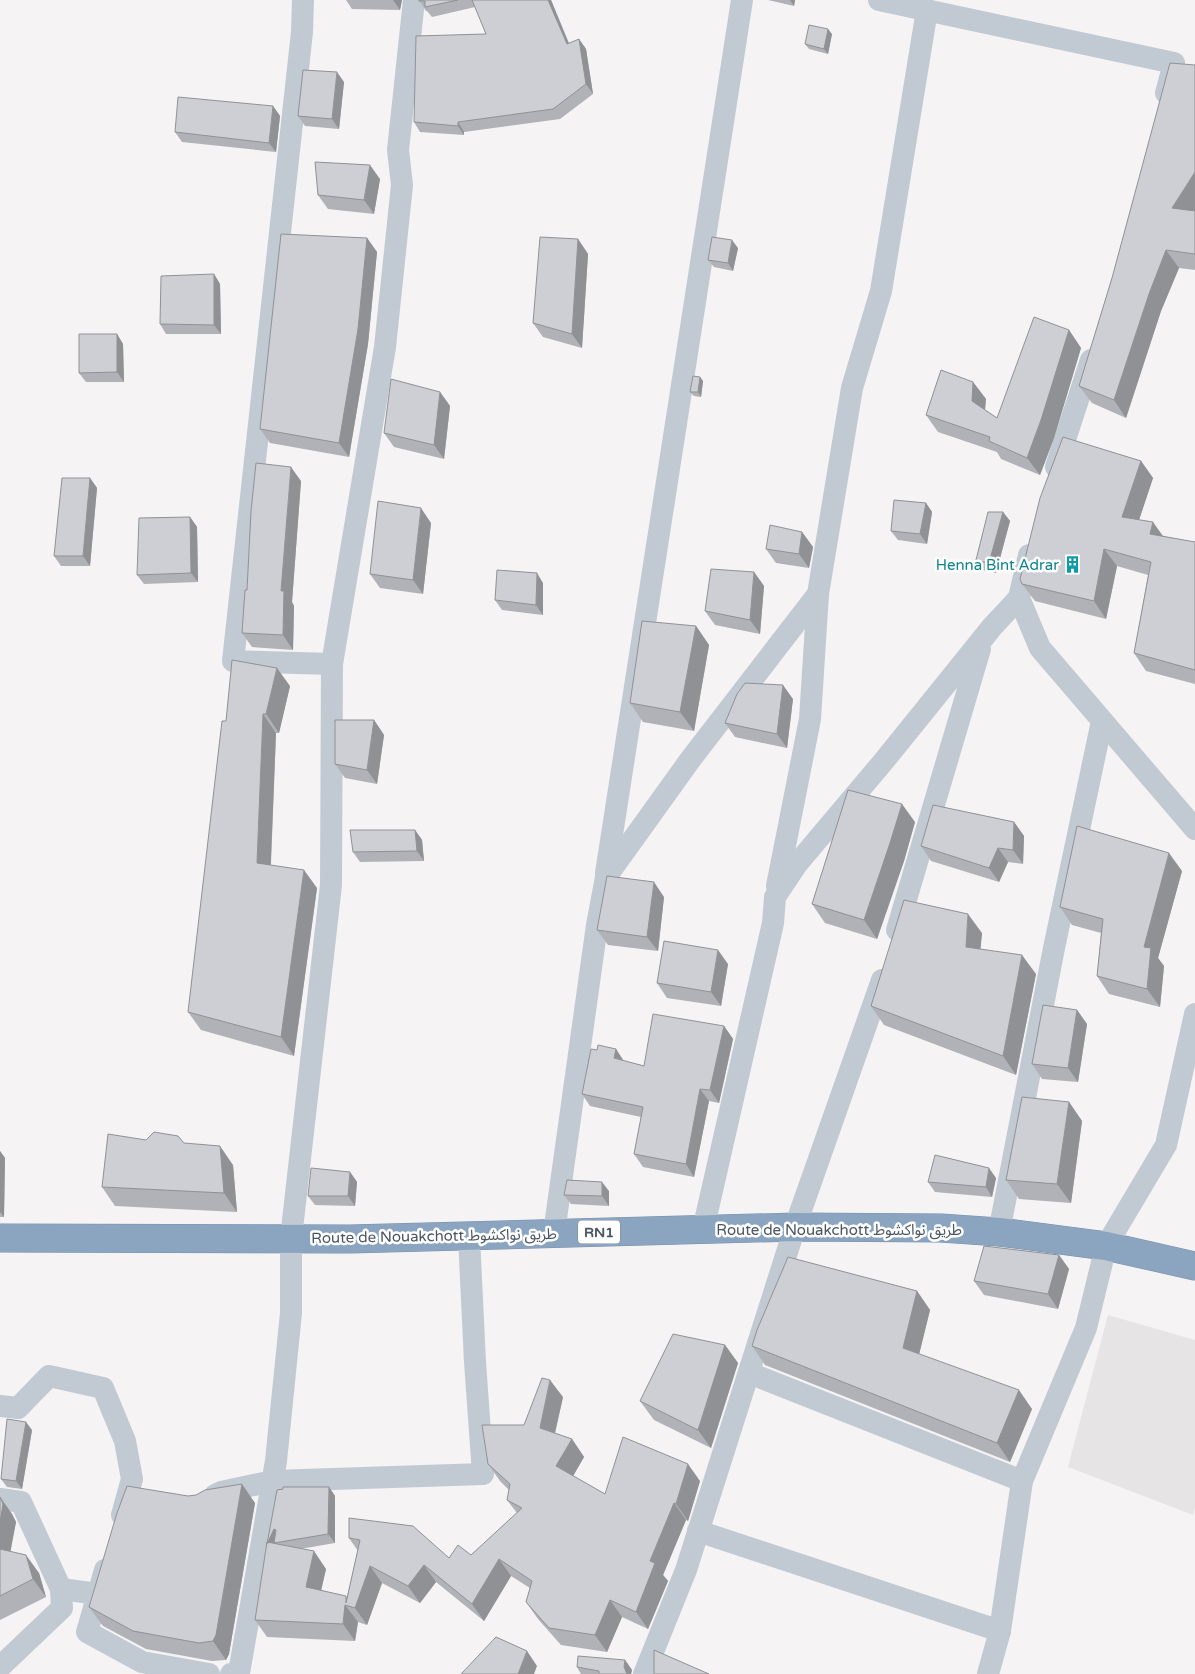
<svg xmlns="http://www.w3.org/2000/svg" width="1195" height="1674" viewBox="0 0 1195 1674" font-family="'Varela Round','Noto Sans Arabic',sans-serif">
<style>
.education{fill:#e6e4e5}
.lines{fill:none;stroke-linecap:round;stroke-linejoin:round}
.highway-casing{stroke:#7690ad;stroke-width:29}
.street{stroke:#c1cad2;stroke-width:22}
.highway{stroke:#8ba5c1;stroke-width:28}
.wall{fill:#b0b2b7}
.shaded-wall{fill:#909195}
.building{fill:#cdcfd5;stroke:#909195}
.labels{text-anchor:middle;stroke-width:5;stroke-linejoin:round;paint-order:stroke}
.shield{fill:#fff;stroke:#808990;stroke-width:1}
.shield-label{font-size:14px;font-weight:bold;fill:#4a5661}
.culture-label{font-size:15px;fill:#0d838f;stroke:#fff;text-anchor:end}
.street-label{font-size:15px;fill:#4a5661;stroke:#fff}
</style>
<rect width="100%" height="100%" fill="#f5f3f3"/>
<!-- education -->
<path class="education" d="M1108 1315 1195 1340V1508L1193 1515 1068 1467Z"/>
<g class="lines">
<defs>
<path id="highway" d="M0 1238 350 1239 795 1227 941 1228 999 1232 1106 1246 1195 1266"/>
</defs>
<!-- highway casing -->
<use href="#highway" class="highway-casing"/>
<!-- street -->
<g class="street">
<path d="M303 0 302 32 233 661 332 664"/>
<path d="M879 0 1174 63 1166 93"/>
<path d="M1056 467 1091 360"/>
<path d="M1019 598 1040 648 1195 829"/>
<path d="M606 873 742 0"/>
<path d="M777 886 810 719 818 594"/>
<path d="M897 930 980 649"/>
<path d="M703 1230 773 923 775 897 797 864 883 762 992 627 1019 598 1029 555"/>
<path d="M999 1232 1054 948 1102 721"/>
<path d="M554 1233 597 925 606 877 690 760 818 594 852 388 881 291 927 10"/>
<path d="M749 1373 1022 1481"/>
<path d="M0 1406 18 1408 49 1376 103 1388 125 1441 132 1479 122 1515"/>
<path d="M215 1495 221 1492 273 1481 483 1474 475 1362 469 1237"/>
<path d="M0 1499 21 1502 61 1589 62 1608 0 1667"/>
<path d="M698 1531 1000 1631"/>
<path d="M61 1589 98 1594 105 1570"/>
<path d="M98 1594 87 1632 142 1662 209 1674"/>
<path d="M231 1674 239 1673 276 1461 291 1313V1238L331 885 332 664 385 347 402 185 398 150 414 0"/>
<path d="M644 1674 686 1570 795 1227 882 980"/>
<path d="M988 1674 1000 1631 1022 1481 1086 1328 1106 1246 1166 1145 1195 1014"/>
</g>
<!-- highway -->
<use href="#highway" class="highway"/>
</g>
<!-- wall -->
<g class="wall">
<path d="M346 0H402L400 10 352 9Z"/>
<path d="M419 0H551L569 43 579 39 586 49 593 94 560 119 464 132V135L420 132 414 122 486 34 475 7 432 17 427 11H426Z"/>
<path d="M768 0H795L794 6Z"/>
<path d="M832 34 828 54 809 49 805 44Z"/>
<path d="M344 82 339 129 305 126 298 116Z"/>
<path d="M273 106 280 116 276 152 182 142 175 132Z"/>
<path d="M380 179 374 214 328 209 318 195Z"/>
<path d="M1194 211H1195V270L1179 268 1161 311 1126 418 1092 403 1079 386 1112 278Z"/>
<path d="M367 238 377 252 368 344 349 457 270 443 260 429Z"/>
<path d="M578 239 588 254 582 348 543 337 533 323Z"/>
<path d="M738 248 733 271 714 267 708 260Z"/>
<path d="M214 274 220 284 221 334H166L160 324Z"/>
<path d="M1069 330 1081 348 1054 438 1040 475 1001 459 997 452 938 432 926 415 973 382 986 399 985 410 997 418Z"/>
<path d="M117 334 123 344 124 382H86L79 373Z"/>
<path d="M700 377 703 381 701 397 694 396 690 392Z"/>
<path d="M440 392 450 406 444 459 394 447 384 433Z"/>
<path d="M1141 461 1153 478 1139 520 1163 536 1195 542V684L1146 671 1134 653 1148 575 1117 566 1106 619 1035 601 1022 584Z"/>
<path d="M90 478 97 488 90 566H61L54 556Z"/>
<path d="M301 481 292 602 294 606 293 650 252 647 242 633 247 590Z"/>
<path d="M926 503 932 512 927 544 898 540 891 531Z"/>
<path d="M1003 512 1010 521 996 573 983 570 976 560Z"/>
<path d="M190 517 197 527 198 582 144 584 137 575Z"/>
<path d="M431 523 423 594 380 588 370 574Z"/>
<path d="M802 532 813 547 809 568 776 563 766 549Z"/>
<path d="M754 572 764 586 760 634 715 625 705 611Z"/>
<path d="M543 583V615L502 610 495 600Z"/>
<path d="M696 626 709 645 694 731 643 722 630 703Z"/>
<path d="M290 686 279 733H276L271 865 317 888 294 1056 201 1030 188 1012 226 721Z"/>
<path d="M793 699 787 748 735 737 725 723Z"/>
<path d="M374 720 384 735 377 784 345 778 335 764Z"/>
<path d="M915 822 904 861 877 939 825 923 812 904Z"/>
<path d="M1014 822 1024 836 1023 864 1008 862 999 882 931 861 921 846Z"/>
<path d="M415 830 422 840 424 861 360 862 353 852Z"/>
<path d="M1182 871 1158 958 1164 966 1160 1007 1109 994 1097 976 1101 933 1072 925 1060 907Z"/>
<path d="M664 897 658 951 608 945 597 930Z"/>
<path d="M982 933 980 949 1036 974 1016 1075 884 1025 871 1006Z"/>
<path d="M728 964 721 1006 667 998 657 983Z"/>
<path d="M1077 1010 1087 1024 1078 1082 1042 1079 1032 1064Z"/>
<path d="M724 1026 733 1039 719 1103 709 1101 694 1177 643 1167 634 1154 641 1117 590 1106 582 1094 597 1050 616 1049 624 1061 644 1066Z"/>
<path d="M1069 1102 1082 1121 1071 1203 1019 1199 1006 1180Z"/>
<path d="M146 1140 184 1143 233 1165 237 1212 115 1206 102 1187Z"/>
<path d="M0 1151 5 1158 4 1217H0Z"/>
<path d="M350 1172 357 1182 355 1206 315 1205 308 1196Z"/>
<path d="M996 1178 992 1197 935 1192 928 1182Z"/>
<path d="M609 1191V1206L571 1204 564 1195Z"/>
<path d="M1059 1255 1069 1269 1058 1309 984 1295 974 1281Z"/>
<path d="M917 1291 930 1310 919 1354 1032 1409 1010 1462 765 1365 752 1346Z"/>
<path d="M725 1345 738 1363 711 1448 654 1420 640 1401Z"/>
<path d="M563 1397 555 1433 572 1439 584 1457 573 1476 605 1494 700 1481 688 1521 686 1520 663 1575 668 1581 648 1629 622 1617 607 1652 561 1645 538 1619 526 1602 530 1588 511 1576 484 1621 436 1582 420 1603 382 1583 367 1625 358 1622 355 1641 267 1637 255 1620 277 1490 329 1487 335 1496V1543L300 1549 326 1569 321 1590 347 1597 358 1551 349 1538 449 1558 471 1555 517 1513 507 1500 509 1490 500 1481 488 1464 524 1425Z"/>
<path d="M32 1430 22 1489 7 1487 1 1479Z"/>
<path d="M188 1496 255 1503 229 1654 226 1660 212 1661 146 1649 103 1626 89 1607Z"/>
<path d="M0 1497 12 1514 16 1522 10 1551 39 1573 46 1597 0 1620Z"/>
<path d="M625 1660 632 1670 631 1674H581L577 1667Z"/>
</g>
<!-- shaded-wall -->
<g class="shaded-wall">
<path d="M393 0H402L400 10Z"/>
<path d="M548 0H551L573 54 567 44Z"/>
<path d="M790 0H795L794 6Z"/>
<path d="M828 29 832 34 828 54 824 49Z"/>
<path d="M579 39 586 49 593 94 586 84Z"/>
<path d="M337 72 344 82 339 129 332 119Z"/>
<path d="M273 106 280 116 276 152 269 143Z"/>
<path d="M458 122 464 132V135L458 126Z"/>
<path d="M370 165 380 179 374 214 364 200Z"/>
<path d="M1195 172V210L1184 226 1172 208Z"/>
<path d="M367 238 377 252 368 344 349 457 339 443Z"/>
<path d="M578 239 588 254 582 348 572 334Z"/>
<path d="M732 240 738 248 733 271 728 263Z"/>
<path d="M1166 250 1179 268 1161 311 1126 418 1114 400 1149 294Z"/>
<path d="M214 274 220 284 221 334 214 325Z"/>
<path d="M1069 330 1081 348 1054 438 1040 475 1027 458Z"/>
<path d="M117 334 123 344 124 382 117 372Z"/>
<path d="M700 377 703 381 701 397 698 392Z"/>
<path d="M973 382 986 399 984 418 972 401Z"/>
<path d="M440 392 450 406 444 459 434 445Z"/>
<path d="M1141 461 1153 478 1134 535 1122 517Z"/>
<path d="M291 467 301 481 292 602 294 606 293 650 283 635 281 591Z"/>
<path d="M90 478 97 488 90 566 83 556Z"/>
<path d="M926 503 932 512 927 544 920 534Z"/>
<path d="M421 508 431 523 423 594 413 580Z"/>
<path d="M1003 512 1010 521 996 573 989 563Z"/>
<path d="M190 517 197 527 198 582 191 573Z"/>
<path d="M1153 522 1165 539 1150 534Z"/>
<path d="M802 532 813 547 809 568 799 554Z"/>
<path d="M1104 549 1117 566 1106 619 1094 601Z"/>
<path d="M754 572 764 586 760 634 750 620Z"/>
<path d="M537 573 543 583V615L536 605Z"/>
<path d="M696 626 709 645 694 731 680 712Z"/>
<path d="M277 668 290 686 279 733 266 714Z"/>
<path d="M783 685 793 699 787 748 777 734Z"/>
<path d="M263 714 276 733 270 881 257 863Z"/>
<path d="M374 720 384 735 377 784 367 770Z"/>
<path d="M902 804 915 822 904 861 877 939 864 920Z"/>
<path d="M1014 822 1024 836 1023 864 1013 850Z"/>
<path d="M415 830 422 840 424 861 417 851Z"/>
<path d="M998 848 1008 862 999 882 989 868Z"/>
<path d="M1169 853 1182 871 1158 958 1164 966 1160 1007 1147 989 1144 947Z"/>
<path d="M304 870 317 888 294 1056 281 1037Z"/>
<path d="M654 882 664 897 658 951 647 937Z"/>
<path d="M968 914 982 933 979 966 966 947Z"/>
<path d="M718 950 728 964 721 1006 711 992Z"/>
<path d="M1022 955 1036 974 1016 1075 1003 1056Z"/>
<path d="M1077 1010 1087 1024 1078 1082 1068 1068Z"/>
<path d="M724 1026 733 1039 719 1103 710 1090Z"/>
<path d="M616 1049 624 1062 614 1058Z"/>
<path d="M700 1089 709 1101 694 1177 686 1164Z"/>
<path d="M1069 1102 1082 1121 1071 1203 1057 1184Z"/>
<path d="M220 1146 233 1165 237 1212 224 1193Z"/>
<path d="M0 1151 5 1158 4 1217 0 1212Z"/>
<path d="M989 1168 996 1178 992 1197 986 1187Z"/>
<path d="M350 1172 357 1182 355 1206 348 1196Z"/>
<path d="M602 1182 609 1191V1206L602 1196Z"/>
<path d="M1059 1255 1069 1269 1058 1309 1048 1294Z"/>
<path d="M917 1291 930 1310 916 1367 903 1348Z"/>
<path d="M725 1345 738 1363 711 1448 698 1430Z"/>
<path d="M550 1380 563 1397 552 1446 540 1428Z"/>
<path d="M1019 1390 1032 1409 1010 1462 997 1443Z"/>
<path d="M26 1422 32 1430 22 1489 16 1481Z"/>
<path d="M572 1439 584 1457 569 1483 556 1466Z"/>
<path d="M688 1464 700 1481 688 1521 676 1504Z"/>
<path d="M242 1484 255 1503 229 1654 226 1660 213 1641Z"/>
<path d="M329 1487 335 1496V1543L328 1534Z"/>
<path d="M0 1497 12 1514 16 1522 8 1565 0 1554Z"/>
<path d="M674 1503 686 1520 663 1575 668 1581 648 1629 636 1612 650 1561Z"/>
<path d="M274 1529 280 1538 274 1543 276 1546 267 1544Z"/>
<path d="M314 1551 326 1569 318 1604 306 1587Z"/>
<path d="M26 1555 39 1573 46 1597 33 1579Z"/>
<path d="M499 1559 511 1576 484 1621 472 1604Z"/>
<path d="M424 1565 436 1582 420 1603 408 1586Z"/>
<path d="M370 1566 382 1583 367 1625 355 1608Z"/>
<path d="M610 1600 622 1617 607 1652 595 1635Z"/>
<path d="M345 1605 358 1622 355 1641 343 1624Z"/>
<path d="M527 1651 537 1666 534 1674H518Z"/>
<path d="M625 1660 632 1670 631 1674H627L624 1667Z"/>
</g>
<!-- building -->
<g class="building">
<path d="M419 0H458L425 7V1H419Z"/>
<path d="M472 0H548L567 44 579 39 586 84 553 109 458 122V126L414 122 416 36 486 34Z"/>
<path d="M809 25 828 29 824 49 805 44Z"/>
<path d="M1170 63 1195 65V172L1172 208 1195 211V254L1166 250 1149 294 1114 400 1079 386 1112 278Z"/>
<path d="M303 70 337 72 332 119 298 116Z"/>
<path d="M178 97 273 106 269 143 175 132Z"/>
<path d="M315 162 370 165 364 200 318 195Z"/>
<path d="M281 234 367 238 358 329 339 443 260 429Z"/>
<path d="M540 237 578 239 572 334 533 323Z"/>
<path d="M712 237 732 240 728 263 708 260Z"/>
<path d="M214 274V325L160 324 161 276Z"/>
<path d="M1034 317 1069 330 1041 420 1027 458 989 441 990 437 926 415 941 370 973 382 972 401 997 418Z"/>
<path d="M79 334H117V372L79 373Z"/>
<path d="M693 376 700 377 698 392H690Z"/>
<path d="M391 379 440 392 434 445 384 433Z"/>
<path d="M1063 437 1141 461 1122 517 1153 522 1150 534 1195 542V670L1134 653 1151 562 1104 549 1094 601 1022 584 1020 579 1040 498Z"/>
<path d="M256 463 291 467 281 591H284L283 635 242 633 245 590H247L251 511Z"/>
<path d="M62 478H90L83 556H54Z"/>
<path d="M894 500 926 503 920 534 891 531Z"/>
<path d="M378 501 421 508 413 580 370 574Z"/>
<path d="M988 512H1003L989 563 976 560Z"/>
<path d="M190 517 191 573 137 575 139 518Z"/>
<path d="M770 525 802 532 799 554 766 549Z"/>
<path d="M711 569 754 572 750 620 705 611Z"/>
<path d="M497 570 537 573 536 605 495 600Z"/>
<path d="M642 621 696 626 680 712 630 703Z"/>
<path d="M232 660 277 668 266 714H263L257 863 304 870 281 1037 188 1012 222 721H226Z"/>
<path d="M745 683 783 685 777 734 725 723 737 694Z"/>
<path d="M335 720H374L367 770 335 764Z"/>
<path d="M848 790 902 804 890 843 864 920 812 904Z"/>
<path d="M933 805 1014 822 1013 850 998 848 989 868 921 846Z"/>
<path d="M1077 826 1169 853 1144 947 1151 948 1147 989 1097 976 1103 919 1060 907Z"/>
<path d="M350 830H415L417 851 353 852Z"/>
<path d="M607 876 654 882 647 937 597 930Z"/>
<path d="M904 900 968 914 966 947 1022 955 1003 1056 871 1006Z"/>
<path d="M664 941 718 950 711 992 657 983Z"/>
<path d="M1043 1005 1077 1010 1068 1068 1032 1064Z"/>
<path d="M653 1014 724 1026 710 1090 700 1089 686 1164 634 1154 643 1107 582 1094 591 1049 597 1050 598 1045 616 1049 614 1058 644 1066Z"/>
<path d="M1022 1097 1069 1102 1057 1184 1006 1180Z"/>
<path d="M154 1132 178 1136 184 1143 220 1146 224 1193 102 1187 108 1134 146 1140Z"/>
<path d="M935 1155 989 1168 986 1187 928 1182Z"/>
<path d="M311 1168 350 1172 348 1196H308Z"/>
<path d="M567 1180 602 1182V1196L564 1195Z"/>
<path d="M984 1246 1059 1255 1048 1294 974 1281Z"/>
<path d="M788 1257 917 1291 903 1348 1019 1390 997 1443 752 1346 757 1330Z"/>
<path d="M673 1334 725 1345 698 1430 640 1401Z"/>
<path d="M542 1378 550 1380 540 1428 572 1439 556 1466 605 1494 623 1437 688 1464 676 1504 674 1503 650 1561 655 1563 636 1612 610 1600 595 1635 549 1628 526 1602 532 1581 499 1559 472 1604 424 1565 408 1586 370 1566 355 1608 345 1605 343 1624 255 1620 267 1542 314 1551 306 1587 346 1596V1603L360 1540 349 1538V1518L413 1526 449 1558 458 1545 471 1555 522 1508 507 1500 510 1484 488 1464 482 1425H524Z"/>
<path d="M7 1419 26 1422 16 1481 1 1479Z"/>
<path d="M242 1484 216 1635 213 1641 199 1643 133 1631 89 1607 117 1513 127 1486 188 1496 196 1495 205 1490Z"/>
<path d="M283 1487H329L328 1534 274 1543 276 1530 274 1529 267 1544 277 1490 283 1489Z"/>
<path d="M0 1497 3 1504 0 1522Z"/>
<path d="M0 1549 26 1555 33 1579 0 1596Z"/>
<path d="M496 1637 527 1651 518 1674H461Z"/>
<path d="M654 1650 709 1674H654Z"/>
<path d="M578 1656 625 1660 624 1667 627 1674H599V1671L577 1667Z"/>
</g>
<!-- icons -->
<defs>
<symbol id="building-bare" viewBox="-9 -9 18 18"><path d="M-4-6H4V6H1V3H-1V6H-4ZM-2.5-4.3h1.7v1.8h-1.7ZM.8-4.3h1.7v1.8H.8ZM-2.5-1h1.7V.8h-1.7ZM.8-1h1.7V.8H.8Z" fill="#0f9aa8" stroke="#fff" stroke-width="2.5" paint-order="stroke"/></symbol>
</defs>
<g fill-rule="evenodd">
<use href="#building-bare" x="1060" y="552" width="25" height="25"/>
</g>
<g class="labels">
<!-- shield labels -->
<rect class="shield" x="578" y="1220.5" width="42" height="23" rx="4"/>
<g class="shield-label">
<text x="599" y="1237">RN1</text>
</g>
<!-- culture labels -->
<g class="culture-label">
<text x="1059" y="570">Henna Bint Adrar</text>
</g>
<!-- street labels -->
<g class="street-label">
<text x="839" y="1235">Route de Nouakchott طريق نواكشوط</text>
<text transform="translate(434 1236) rotate(-1)" y="5">Route de Nouakchott طريق نواكشوط</text>
</g>
</g>
</svg>
